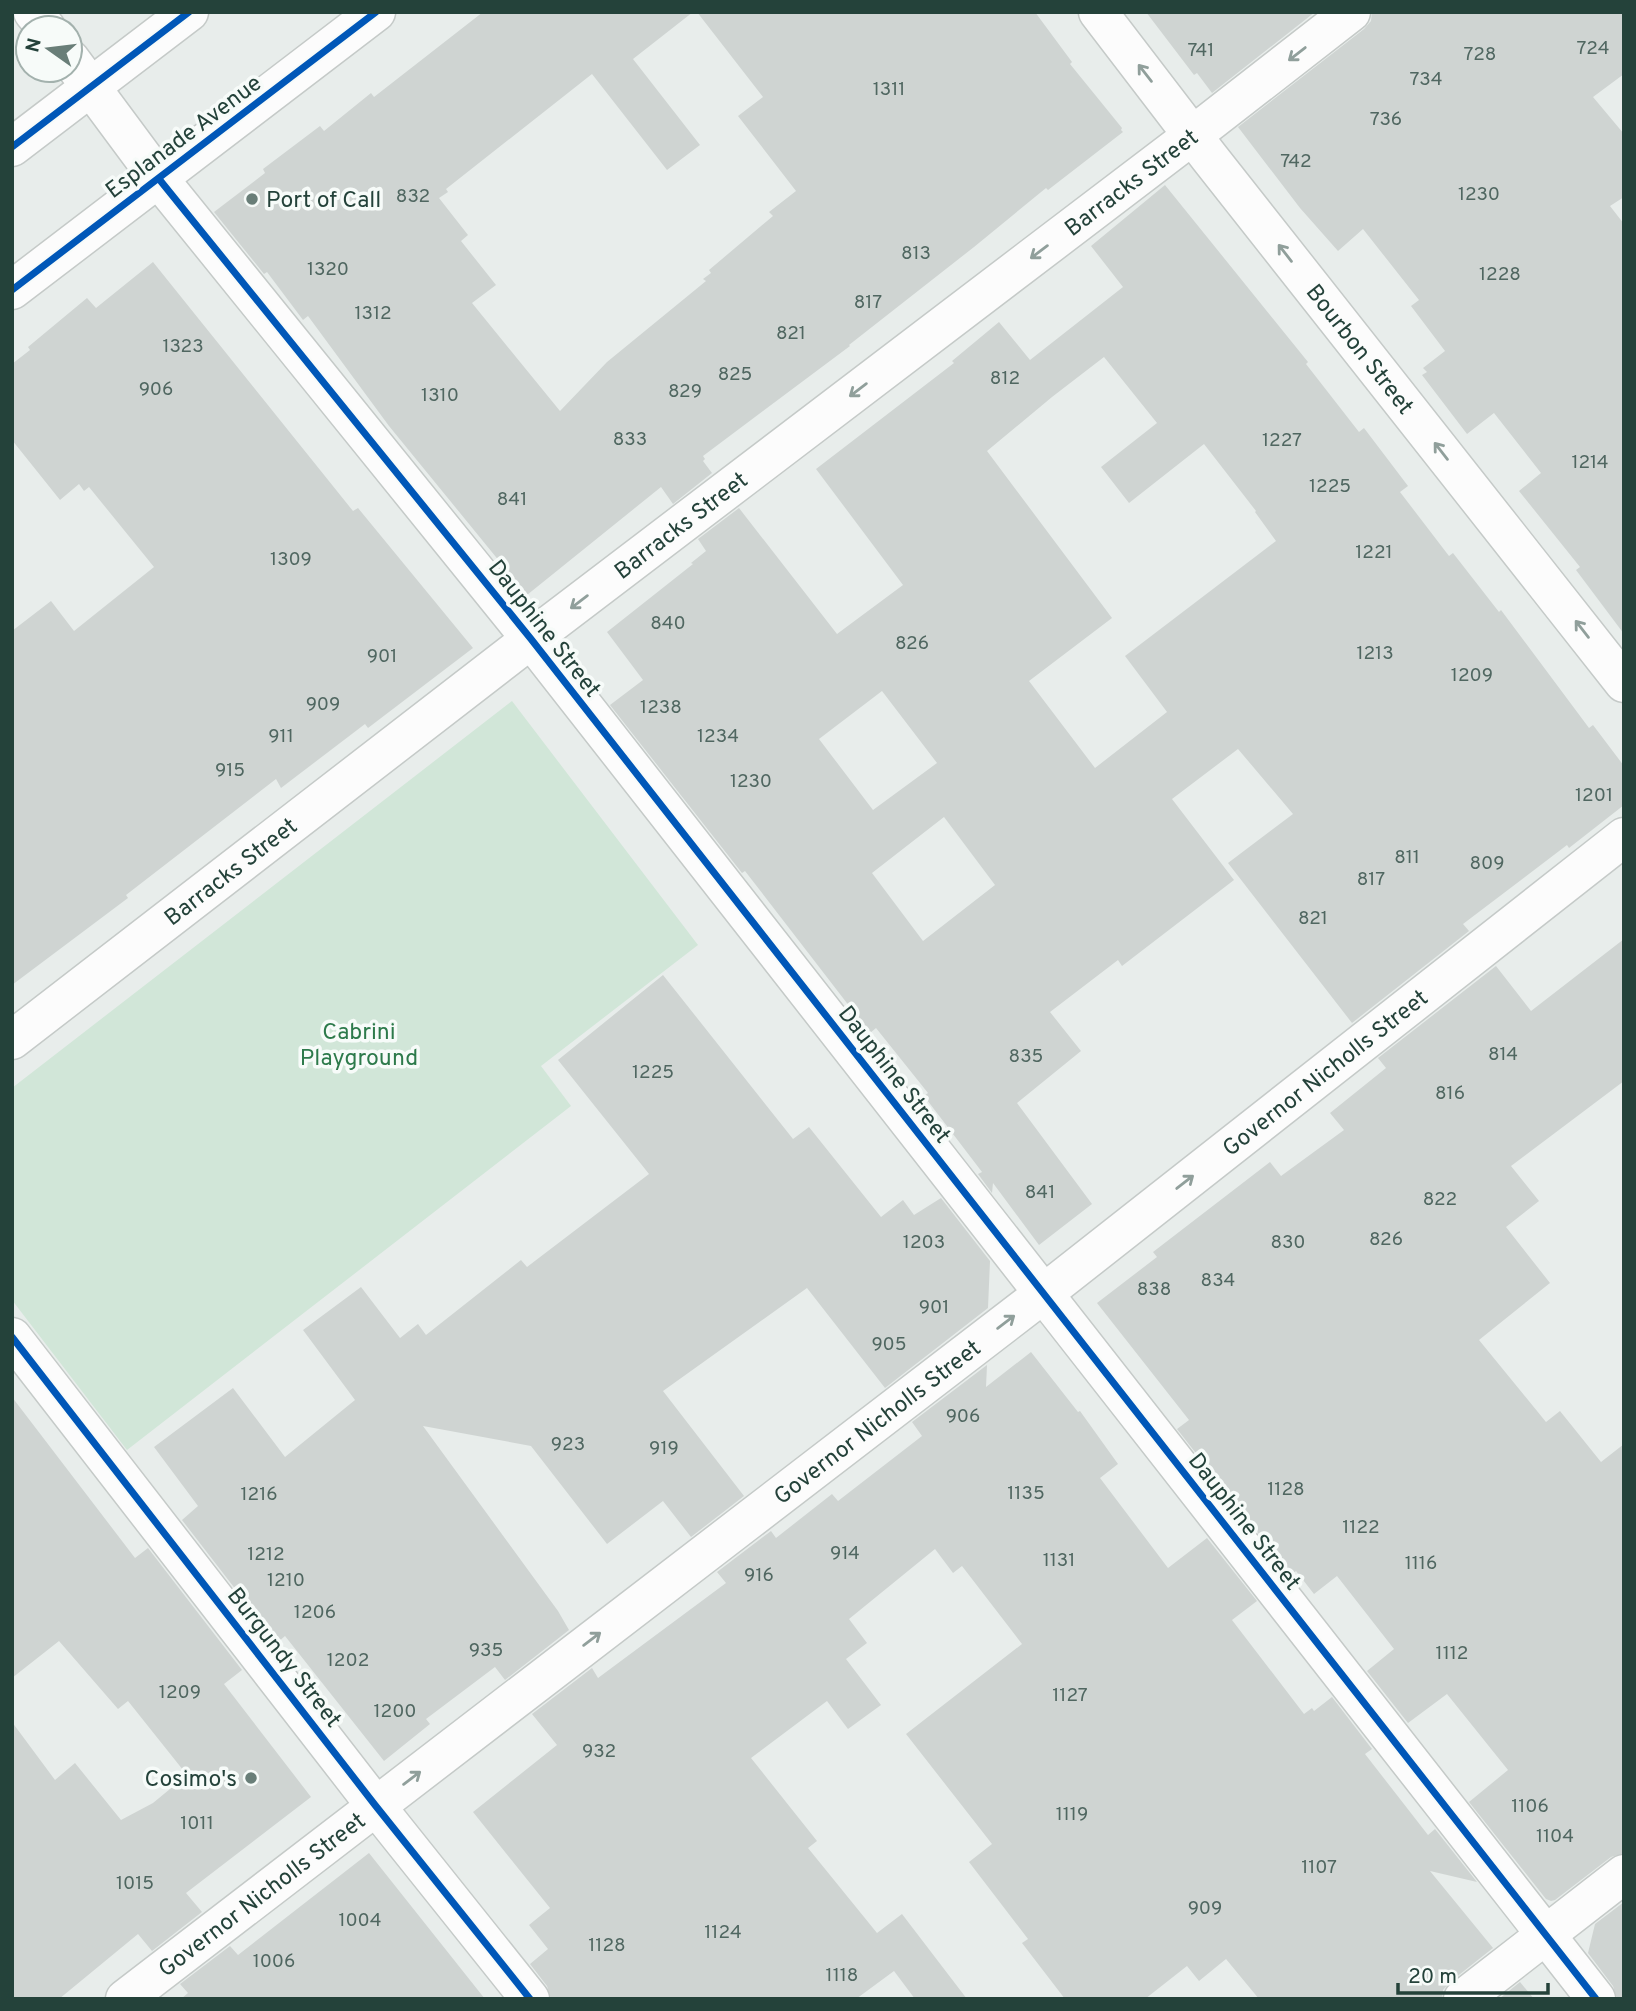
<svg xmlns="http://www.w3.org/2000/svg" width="1636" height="2011" viewBox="0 0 1636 2011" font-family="Overpass,sans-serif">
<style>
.green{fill:#d1e6d8}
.building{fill:#cfd4d2;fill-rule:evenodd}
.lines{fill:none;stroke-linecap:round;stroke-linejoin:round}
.minor-casing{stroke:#c5cac8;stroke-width:41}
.minor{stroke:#fcfcfc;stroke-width:38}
.cycleway-casing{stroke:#f7fbf9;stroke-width:11}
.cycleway{stroke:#0057b8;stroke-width:7}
.oneway{stroke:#909f9b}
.poi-dot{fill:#697e78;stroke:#f7fbf9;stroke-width:2.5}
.labels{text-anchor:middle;stroke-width:7;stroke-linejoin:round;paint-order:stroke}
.number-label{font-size:19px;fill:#506761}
.street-label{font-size:23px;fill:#24423a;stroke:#f7fbf9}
.poi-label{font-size:23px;fill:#24423a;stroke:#f7fbf9;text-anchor:start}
.park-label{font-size:23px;fill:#2d7a4b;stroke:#f7fbf9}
</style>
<rect width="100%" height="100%" fill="#e8edeb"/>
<!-- green -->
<path class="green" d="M512 701 698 945 541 1066 571 1106 127 1450 12 1300V1088Z"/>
<!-- building -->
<g class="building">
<path d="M483 12H693L633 59 700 145 667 170 592 74 446 189 448 192 439 198 468 235 461 241 496 285 472 303 560 411 607 362 706 281 703 279 711 273 709 270 773 216 769 212 796 191 738 116 763 97 697 12H1035L1072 62 1070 64 1122 128 1121 130 1123 132 1048 190 1046 188 974 247 849 345 850 346 703 456 705 459 703 461 712 473 673 504 661 487 527 595 389 426 308 316 303 320 267 272 264 274 214 212 265 173 263 169 320 126 324 131 371 93 374 97Z"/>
<path d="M1146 12H1315L1212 93 1197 73 1194 75Z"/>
<path d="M1372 12H1624V74L1593 97 1624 134V197L1610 206 1624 224V634L1576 570 1580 567 1519 491 1541 473 1494 413 1467 434 1422 375 1427 372 1423 368 1445 351 1411 306 1419 300 1363 229 1338 251 1300 208 1238 127 1364 29 1371 21Z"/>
<path d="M1165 185 1308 362 1306 364 1359 432 1364 428 1408 486 1400 492 1449 556 1453 553 1499 612 1501 610 1589 728 1593 725 1624 766V805L1569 848 1567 845 1463 924 1469 931 1352 1023 1228 863 1293 814 1238 749 1172 799 1234 880 1122 966 1118 960 1050 1012 1081 1051 1017 1103 1092 1204 1039 1245 993 1183 992 1193 978 1174 982 1172 924 1096 928 1093 876 1028 870 1033 745 871 742 873 610 705 643 680 607 632 693 564 691 563 706 551 698 539 739 508 837 634 903 585 816 469 954 363 952 361 999 322 1030 360 1123 287 1091 246ZM1104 357 1157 423 1101 467 1129 503 1204 444 1256 511 1255 512 1276 541 1125 656 1167 712 1095 768 1029 681 1112 618 987 451 1052 397ZM882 691 937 763 873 810 819 739ZM944 817 995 885 923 941 872 873Z"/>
<path d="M153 262 353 511 358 508 473 648 368 728 365 724 281 788 276 779 126 895 128 898 12 985V631L51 601 74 631 154 567 89 487 84 491 79 484 60 500 12 440V364L30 350 28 347 87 298 96 308Z"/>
<path d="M1624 939V1081L1511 1166 1539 1201 1506 1227 1550 1283 1479 1340 1546 1422 1560 1411 1601 1462 1624 1444V1853L1611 1857 1555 1900 1551 1901 1546 1899 1469 1802 1508 1770 1447 1694 1408 1723 1367 1671 1394 1649 1337 1576 1314 1594 1296 1571 1291 1575 1177 1429 1189 1420 1097 1303 1157 1257 1153 1252 1270 1162 1281 1176 1344 1130 1330 1113 1386 1068 1378 1058 1496 966 1531 1011Z"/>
<path d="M663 975 793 1139 809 1127 881 1217 903 1200 914 1215 941 1198 990 1261 988 1308 885 1388 807 1288 663 1391 744 1496 691 1537 663 1501 607 1544 531 1446 423 1426 558 1611 569 1630 505 1680 495 1667 426 1719 430 1724 384 1761 285 1636 277 1643 182 1520 198 1506 154 1447 233 1388 285 1457 355 1400 303 1330 361 1287 400 1338 418 1324 426 1335 521 1260 527 1267 649 1174 558 1060Z"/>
<path d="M1031 1352 1078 1412 1080 1411 1118 1464 1100 1478 1168 1568 1207 1538 1257 1601 1232 1620 1304 1714 1312 1708 1314 1711 1332 1697 1372 1749 1365 1754 1428 1835 1435 1829 1477 1882 1430 1871 1493 1948 1450 1982 1443 1990 1442 1999H1259L1226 1959 1199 1981 1187 1966 1145 1999H1065L1022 1943 1028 1939 969 1862 992 1844 906 1734 1022 1644 962 1566 953 1573 935 1549 849 1619 867 1643 846 1659 881 1705 848 1729 827 1701 751 1758 817 1841 808 1848 877 1933 902 1914 967 1999H915L894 1971 856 1999H551L547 1986 530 1964 548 1949 529 1925 550 1908 473 1812 557 1745 532 1714 592 1668 598 1678 726 1583 717 1572 771 1531 776 1538 832 1494 838 1501 922 1436 912 1422 987 1365 986 1387Z"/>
<path d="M12 1397 135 1558 148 1548 242 1670 224 1684 311 1797 186 1893 202 1912 152 1951 138 1934 59 1999H12V1722L55 1780 75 1763 121 1820 153 1803 187 1775 128 1701 118 1709 59 1641 12 1678Z"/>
<path d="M369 1853 485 1999H181L188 1993 180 1984 230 1946 238 1955Z"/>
<path d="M1624 1902V1999H1617L1613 1986 1588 1953 1595 1924Z"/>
<path d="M1520 1982 1534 1999H1499Z"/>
</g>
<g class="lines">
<defs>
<g id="minor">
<path d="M33 12 46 28"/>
<path id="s1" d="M1098 12 1209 157 1624 683"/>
<path d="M70 59 159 179 531 639 1596 1999"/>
<path d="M12 147 189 12"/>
<path d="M12 290 376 12"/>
<path id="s2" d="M12 1040 544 629 1193 135 1351 12"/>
<path d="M12 1337 375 1805 530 1999"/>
<path id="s3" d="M125 1999 1043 1294 1624 837"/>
<path d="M1463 1999 1624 1874"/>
</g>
</defs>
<!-- minor casing -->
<use href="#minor" class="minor-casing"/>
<!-- minor -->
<use href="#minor" class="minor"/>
<defs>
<g id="cycleway">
<path d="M12 147 189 12"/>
<path d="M159 179 531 639 1596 1999"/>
<path d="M12 290 376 12"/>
<path d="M12 1337 375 1805 530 1999"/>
</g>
</defs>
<!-- cycleway casing -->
<use href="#cycleway" class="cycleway-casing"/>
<!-- cycleway -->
<use href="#cycleway" class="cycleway"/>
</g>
<!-- one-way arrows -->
<defs><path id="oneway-shaft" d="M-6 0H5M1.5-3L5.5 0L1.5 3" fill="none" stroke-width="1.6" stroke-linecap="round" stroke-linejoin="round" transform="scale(1.75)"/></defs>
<g class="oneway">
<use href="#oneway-shaft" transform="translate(1297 54) rotate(142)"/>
<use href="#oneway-shaft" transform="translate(1145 73) rotate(-128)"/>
<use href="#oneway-shaft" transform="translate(1039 252) rotate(143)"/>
<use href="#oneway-shaft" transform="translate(1285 253) rotate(-128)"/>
<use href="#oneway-shaft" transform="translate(858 390) rotate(143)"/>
<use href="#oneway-shaft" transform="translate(1441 451) rotate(-128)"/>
<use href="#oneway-shaft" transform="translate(579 602) rotate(143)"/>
<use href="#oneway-shaft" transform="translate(1582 629) rotate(-128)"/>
<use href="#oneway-shaft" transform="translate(1185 1182) rotate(-38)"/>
<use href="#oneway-shaft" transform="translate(1006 1322) rotate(-37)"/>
<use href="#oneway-shaft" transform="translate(592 1639) rotate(-37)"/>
<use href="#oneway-shaft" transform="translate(412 1778) rotate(-37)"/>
</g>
<!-- markers -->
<g class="poi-dot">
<circle cx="252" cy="199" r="7"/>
<circle cx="251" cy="1778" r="7"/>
</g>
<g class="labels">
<!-- number labels -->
<g class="number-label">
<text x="1593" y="54">724</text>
<text x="1201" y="56">741</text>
<text x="1480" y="60">728</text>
<text x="1426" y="85">734</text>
<text x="889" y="95">1311</text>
<text x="1386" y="125">736</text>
<text x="1296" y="167">742</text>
<text x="1479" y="200">1230</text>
<text x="413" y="202">832</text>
<text x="916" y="259">813</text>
<text x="328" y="275">1320</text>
<text x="1500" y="280">1228</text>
<text x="868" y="308">817</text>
<text x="373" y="319">1312</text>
<text x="791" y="339">821</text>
<text x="183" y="352">1323</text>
<text x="735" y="380">825</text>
<text x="1005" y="384">812</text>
<text x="156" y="395">906</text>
<text x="685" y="397">829</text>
<text x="440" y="401">1310</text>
<text x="630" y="445">833</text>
<text x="1282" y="446">1227</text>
<text x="1590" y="468">1214</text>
<text x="1330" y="492">1225</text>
<text x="512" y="505">841</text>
<text x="1374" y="558">1221</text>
<text x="291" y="565">1309</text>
<text x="668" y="629">840</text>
<text x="912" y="649">826</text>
<text x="1375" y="659">1213</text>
<text x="382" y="662">901</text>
<text x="1472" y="681">1209</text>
<text x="323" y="710">909</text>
<text x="661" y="713">1238</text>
<text x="281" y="742">911</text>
<text x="718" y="742">1234</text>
<text x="230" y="776">915</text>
<text x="751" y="787">1230</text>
<text x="1594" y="801">1201</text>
<text x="1407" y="863">811</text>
<text x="1487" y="869">809</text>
<text x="1371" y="885">817</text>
<text x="1313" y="924">821</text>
<text x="1503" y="1060">814</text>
<text x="1026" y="1062">835</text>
<text x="653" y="1078">1225</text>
<text x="1450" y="1099">816</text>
<text x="1040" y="1198">841</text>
<text x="1440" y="1205">822</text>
<text x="1386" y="1245">826</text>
<text x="924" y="1248">1203</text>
<text x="1288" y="1248">830</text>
<text x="1218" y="1286">834</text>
<text x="1154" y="1295">838</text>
<text x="934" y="1313">901</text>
<text x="889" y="1350">905</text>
<text x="963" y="1422">906</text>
<text x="568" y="1450">923</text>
<text x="664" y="1454">919</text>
<text x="1286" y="1495">1128</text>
<text x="1026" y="1499">1135</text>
<text x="259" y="1500">1216</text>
<text x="1361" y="1533">1122</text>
<text x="845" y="1559">914</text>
<text x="266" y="1560">1212</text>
<text x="1059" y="1566">1131</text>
<text x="1421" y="1569">1116</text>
<text x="759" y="1581">916</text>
<text x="286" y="1586">1210</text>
<text x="315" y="1618">1206</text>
<text x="486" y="1656">935</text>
<text x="1452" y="1659">1112</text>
<text x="348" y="1666">1202</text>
<text x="180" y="1698">1209</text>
<text x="1070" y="1701">1127</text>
<text x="395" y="1717">1200</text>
<text x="599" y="1757">932</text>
<text x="1530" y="1812">1106</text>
<text x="1072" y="1820">1119</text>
<text x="197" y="1829">1011</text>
<text x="1555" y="1842">1104</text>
<text x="1319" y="1873">1107</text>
<text x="135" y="1889">1015</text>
<text x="1205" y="1914">909</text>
<text x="360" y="1926">1004</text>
<text x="723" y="1938">1124</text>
<text x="607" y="1951">1128</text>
<text x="274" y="1967">1006</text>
<text x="842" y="1981">1118</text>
</g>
<!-- street labels -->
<g class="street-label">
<text transform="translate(183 136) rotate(-37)" y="8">Esplanade Avenue</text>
<text dy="8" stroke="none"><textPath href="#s2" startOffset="1410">Barracks Street</textPath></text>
<text dy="8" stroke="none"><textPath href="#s1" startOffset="427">Bourbon Street</textPath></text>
<text dy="8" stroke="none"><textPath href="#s2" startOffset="844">Barracks Street</textPath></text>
<text transform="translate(545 628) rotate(52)" y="8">Dauphine Street</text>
<text dy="8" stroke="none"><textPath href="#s2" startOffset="276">Barracks Street</textPath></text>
<text dy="8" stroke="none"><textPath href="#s3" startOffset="1516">Governor Nicholls Street</textPath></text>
<text transform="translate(895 1074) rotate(52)" y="8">Dauphine Street</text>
<text dy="8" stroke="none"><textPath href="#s3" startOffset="948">Governor Nicholls Street</textPath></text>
<text transform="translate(1245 1521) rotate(52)" y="8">Dauphine Street</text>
<text transform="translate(285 1657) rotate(52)" y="8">Burgundy Street</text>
<text dy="8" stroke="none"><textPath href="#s3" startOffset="172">Governor Nicholls Street</textPath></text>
</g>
<!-- poi labels -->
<g class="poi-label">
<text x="266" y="207">Port of Call</text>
<text x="237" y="1786" text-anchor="end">Cosimo's</text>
</g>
<!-- park labels -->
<g class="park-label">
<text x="359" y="1039">Cabrini<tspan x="359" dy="26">Playground</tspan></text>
</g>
</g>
<!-- border -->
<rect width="1636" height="2011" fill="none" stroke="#24423a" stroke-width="28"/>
<!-- north arrow -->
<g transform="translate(49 49) rotate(284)"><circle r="33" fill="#f7fbf9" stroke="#a3b1ad" stroke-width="2"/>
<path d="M0-5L12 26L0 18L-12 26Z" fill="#697e78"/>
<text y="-10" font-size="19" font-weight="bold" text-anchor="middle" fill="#24423a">N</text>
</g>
<!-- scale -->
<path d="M1398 1983v10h150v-10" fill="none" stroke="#24423a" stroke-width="3.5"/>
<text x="1408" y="1983" font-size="21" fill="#24423a" stroke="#f7fbf9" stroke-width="5" paint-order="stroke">20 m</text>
</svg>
